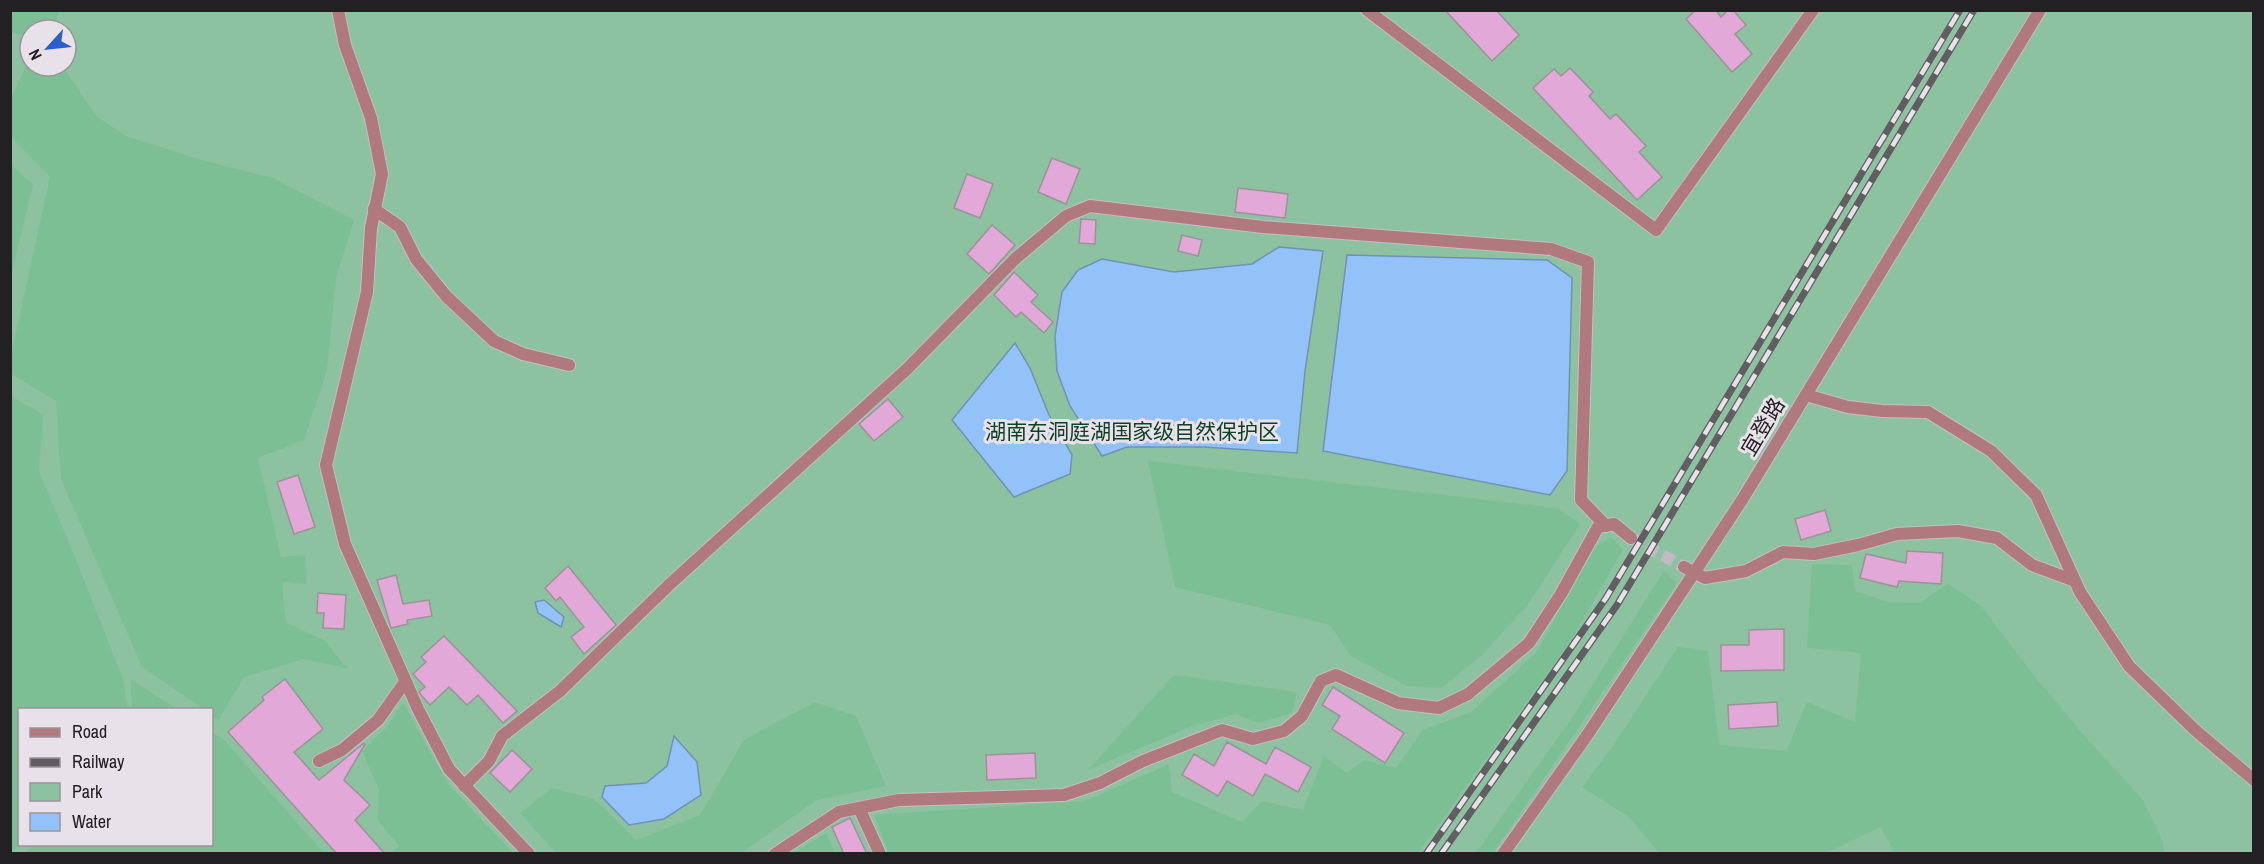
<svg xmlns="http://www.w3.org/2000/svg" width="2264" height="864" viewBox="0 0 2264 864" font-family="'Archivo Narrow','Noto Sans SC',sans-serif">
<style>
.green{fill:#8cc29f;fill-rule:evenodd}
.forest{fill:#7dbf94}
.water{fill:#93c2f8;stroke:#7191b8;stroke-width:1.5}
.building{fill:#e2a8d7;stroke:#9c9299;stroke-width:1.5}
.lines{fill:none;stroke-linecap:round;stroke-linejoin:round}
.minor-tunnel{stroke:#c1bac2;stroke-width:12;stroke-dasharray:12 6;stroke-linecap:butt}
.minor-casing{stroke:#c5bec6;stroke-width:14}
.tertiary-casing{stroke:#c5bec6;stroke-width:14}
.minor{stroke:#af797e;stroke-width:12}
.tertiary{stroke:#af797e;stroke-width:12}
.rail-casing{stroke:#625d62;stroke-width:7}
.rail{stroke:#e9e1ea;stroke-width:4.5;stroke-dasharray:14;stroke-linecap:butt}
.labels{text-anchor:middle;stroke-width:6;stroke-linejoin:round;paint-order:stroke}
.street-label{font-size:21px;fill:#232023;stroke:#e9e1ea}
.park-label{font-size:21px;fill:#0d4126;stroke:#e9e1ea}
</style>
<rect width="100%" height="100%" fill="#e9e1ea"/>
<!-- green -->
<path class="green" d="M10 11H2253V853H11ZM30 30H66V66H30ZM20 710H212V844H20Z"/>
<!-- forest -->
<g class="forest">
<path d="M10 11 11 10 59 11 54 30H30V38L11 32Z"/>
<path d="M26 66H62L96 116 126 136 198 159 273 178 354 220 336 278 327 370 304 440 258 458 281 557 305 555 306 584 282 582 286 623 324 640 347 668 303 659 244 677 218 720 212 715V710L204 709 142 667 61 479 56 401 11 374V355L50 177 11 137V99Z"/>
<path d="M11 165 33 185 11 276Z"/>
<path d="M11 396 43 415 39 471 74 555 124 682 127 709 20 710 19 843 11 854Z"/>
<path d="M1148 461 1557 508 1580 524 1526 607 1482 655 1441 688 1407 686 1351 656 1330 625 1175 587Z"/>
<path d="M1611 537 1623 549 1572 639 1418 853H889L874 815 1085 801 1169 764 1172 792 1242 822 1262 801 1303 810 1324 756 1347 773 1364 760 1396 768 1423 730 1471 712 1535 654 1595 547Z"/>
<path d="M1812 564 1852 565 1855 591 1888 602 1920 603 1948 584 1980 605 2036 678 2087 739 2143 800 2163 842 2164 853H1894L1881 827 1826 853H1659L1629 817 1582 787 1613 746 1678 647 1708 651 1719 745 1786 751 1807 702 1855 722 1861 653 1807 648Z"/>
<path d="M1664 571 1677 583 1493 853H1476L1572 718Z"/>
<path d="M1174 675 1297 692 1292 713 1258 723 1236 714 1195 725 1088 770Z"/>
<path d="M131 680 177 709H132Z"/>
<path d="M815 702 856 716 886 786 817 800 741 853H556L520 813 552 788 594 799 636 840 700 815 744 740Z"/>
<path d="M403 703 448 784 513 853H391L399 846 378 820 379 790 362 751 386 728Z"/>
<path d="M212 732 224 740 324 853H26L33 845 212 844Z"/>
<path d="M826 833 835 853H794Z"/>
</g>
<!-- water -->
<g class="water">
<path d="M1279 247 1323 251 1305 371 1297 453 1204 447H1127L1102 456 1070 406 1057 371 1055 336 1062 292 1078 270 1102 259 1174 272 1252 264Z"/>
<path d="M1347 255 1547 260 1572 278 1567 471 1550 495 1323 451Z"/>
<path d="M1015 343 1030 368 1049 415 1072 455 1070 474 1014 497 952 420Z"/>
<path d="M544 600 564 617 561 627 538 613 535 602Z"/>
<path d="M674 736 697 762 701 795 664 819 629 825 602 797 605 786 646 783 667 766Z"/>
</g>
<!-- building -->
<g class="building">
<path d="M1445 10H1496L1519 35 1492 61Z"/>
<path d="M1696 10H1716L1721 17 1728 10H1733L1746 25 1735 34 1752 54 1732 72 1686 19Z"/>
<path d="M1570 68 1593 92 1589 96 1610 119 1616 114 1646 146 1639 152 1662 177 1637 200 1533 88 1554 69 1561 76Z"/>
<path d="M1052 158 1080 169 1066 204 1038 192Z"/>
<path d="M967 174 993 184 980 218 954 208Z"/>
<path d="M1238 188 1288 194 1285 218 1235 212Z"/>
<path d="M1081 219 1096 220 1095 244 1079 243Z"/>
<path d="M992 225 1015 245 989 274 967 254Z"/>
<path d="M1182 235 1202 240 1198 256 1178 251Z"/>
<path d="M1014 272 1038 295 1031 302 1053 322 1044 333 1021 312 1016 317 994 295Z"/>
<path d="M888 399 903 417 874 441 859 424Z"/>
<path d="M298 475 315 527 294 534 277 482Z"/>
<path d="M1825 510 1831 531 1801 540 1795 519Z"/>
<path d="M1907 551 1943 553 1941 584 1899 581 1897 587 1860 578 1866 554 1906 563Z"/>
<path d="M568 566 616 625 584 654 571 637 584 627 560 597 556 601 545 588Z"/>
<path d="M396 575 403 604 429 600 432 616 407 620 408 624 391 628 377 580Z"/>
<path d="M318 593 346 595 344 629 323 628 324 613H317Z"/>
<path d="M1784 629V670L1721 671V645H1749V630Z"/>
<path d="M444 636 517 711 503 723 478 695 467 705 449 687 430 705 421 695 419 692 425 687 413 674 426 662 421 657Z"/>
<path d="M285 679 323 729 294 752 319 780 364 743 365 744 344 780 370 805 355 820 385 854H337L228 732 264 700 262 697Z"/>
<path d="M1333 687 1404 733 1385 763 1332 729 1340 716 1322 705Z"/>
<path d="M1777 702 1778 726 1729 729 1728 705Z"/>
<path d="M1227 742 1266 764 1275 747 1311 767 1298 792 1265 774 1253 796 1227 781 1218 796 1182 775 1194 754 1214 766Z"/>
<path d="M512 750 532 769 510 792 490 773Z"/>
<path d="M1035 753 1036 778 987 780 986 755Z"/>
<path d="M850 818 867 854H844L832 827Z"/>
</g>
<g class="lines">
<!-- minor-tunnel -->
<path class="minor-tunnel" d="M1631 538 1684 567"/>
<defs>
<g id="minor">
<path d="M338 10 345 45 371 118 382 174 371 228 367 292 326 465 345 544 418 709 449 769 529 854"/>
<path d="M1367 10 1656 230 1813 10"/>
<path d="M374 209 400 227 416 259 446 296 494 341 523 354 569 365"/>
<path d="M1806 395 1848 407 1882 411 1928 412 1991 451 2036 495 2080 592 2129 666 2195 730 2254 780"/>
<path d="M1684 567 1705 578 1746 571 1783 552 1814 554 1858 545 1897 534 1958 531 1997 538 2032 565 2075 581"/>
<path d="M319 761 342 750 378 720 405 682"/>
<path d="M464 786 489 761 502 736 560 691 670 584 907 369 1016 258 1066 216 1090 206 1263 227 1551 249 1588 262 1581 500 1606 526"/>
<path d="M859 808 880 854"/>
<path d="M775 854 839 812 899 800 1064 795 1100 783 1143 761 1222 730 1253 739 1284 731 1302 716 1321 681 1336 675 1398 703 1439 708 1468 694 1529 643 1561 594 1598 527 1614 524 1631 538"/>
</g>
<path id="tertiary" d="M1503 854 1588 734 1742 500 2040 10"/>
</defs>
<!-- minor casing -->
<use href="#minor" class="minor-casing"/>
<!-- tertiary casing -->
<use href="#tertiary" class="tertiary-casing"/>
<!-- minor -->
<use href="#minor" class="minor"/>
<!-- tertiary -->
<use href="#tertiary" class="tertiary"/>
<defs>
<g id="rail">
<path d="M1426 854 1606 598 1960 10"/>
<path d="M1441 854 1617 605 1974 10"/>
</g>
</defs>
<!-- rail casing -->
<use href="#rail" class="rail-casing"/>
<!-- rail -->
<use href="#rail" class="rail"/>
</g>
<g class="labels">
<!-- street labels -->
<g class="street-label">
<text transform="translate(1763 427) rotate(-59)" y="7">宜登路</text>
</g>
<!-- park labels -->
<g class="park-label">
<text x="1132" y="439">湖南东洞庭湖国家级自然保护区</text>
</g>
</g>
<!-- border -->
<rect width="2264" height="864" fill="none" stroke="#232023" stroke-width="24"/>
<!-- legend -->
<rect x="18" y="708" width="195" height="138" fill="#e9e1ea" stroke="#9a949a" stroke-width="1.5"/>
<rect x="30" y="728" width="30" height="9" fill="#af797e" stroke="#9a949a" stroke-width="1.5"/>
<text x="72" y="738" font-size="18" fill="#232023">Road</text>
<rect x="30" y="758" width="30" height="9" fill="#625d62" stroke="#9a949a" stroke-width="1.5"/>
<text x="72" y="768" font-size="18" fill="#232023">Railway</text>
<rect x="30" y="783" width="30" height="18" fill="#8cc29f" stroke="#9a949a" stroke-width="1.5"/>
<text x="72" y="798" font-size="18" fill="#232023">Park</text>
<rect x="30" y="813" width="30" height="18" fill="#93c2f8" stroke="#9a949a" stroke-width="1.5"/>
<text x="72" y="828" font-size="18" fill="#232023">Water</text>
<!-- north arrow -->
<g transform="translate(48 48) rotate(243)"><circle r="28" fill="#e9e1ea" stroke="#9a949a" stroke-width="1.5"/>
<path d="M0-4.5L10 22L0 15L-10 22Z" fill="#2c5dcc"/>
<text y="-9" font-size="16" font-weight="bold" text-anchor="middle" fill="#232023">N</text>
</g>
</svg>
